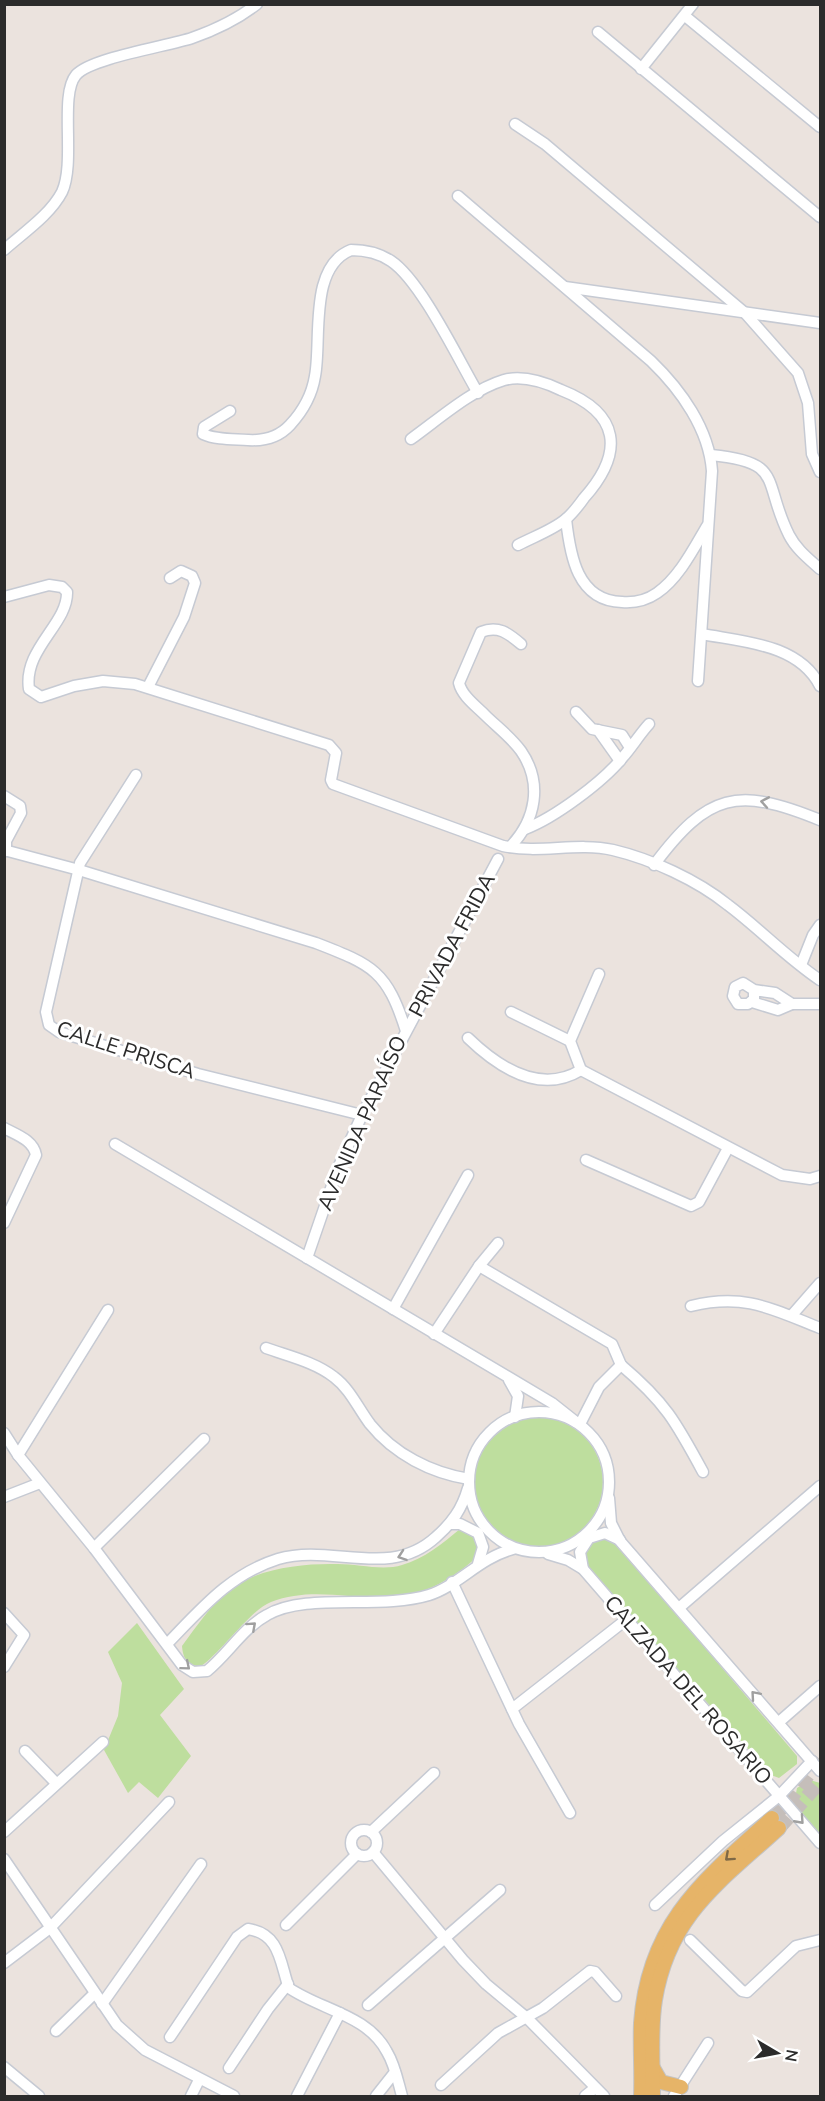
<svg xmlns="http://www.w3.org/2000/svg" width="825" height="2101" viewBox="0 0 825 2101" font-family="'Nunito Sans',sans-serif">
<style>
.green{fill:#bede9e}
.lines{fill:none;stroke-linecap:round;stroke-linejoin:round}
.major-tunnel{stroke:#c5beba;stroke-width:14;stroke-dasharray:14 7;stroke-linecap:butt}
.minor-casing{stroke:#c6cad3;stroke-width:13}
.major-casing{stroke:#c4c4c4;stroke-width:16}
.minor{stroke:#fff;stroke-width:10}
.major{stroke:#e6b468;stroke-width:14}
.oneway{stroke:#a0a0a0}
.oneway2{stroke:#7f6946}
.labels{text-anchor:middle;stroke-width:6;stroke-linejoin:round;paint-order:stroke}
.street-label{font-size:21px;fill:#2b2b2b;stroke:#fff}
</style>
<rect width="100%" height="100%" fill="#ebe3de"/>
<!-- green -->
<g class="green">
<circle cx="538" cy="1482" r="65"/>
<path d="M460 1529H467L479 1540 478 1556C451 1581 418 1599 380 1598 344 1597 306 1588 271 1602 250 1610 222 1652 200 1667 187 1664 183 1659 182 1646 196 1627 211 1605 229 1590 257 1568 304 1563 338 1564 358 1564 383 1571 402 1565 424 1559 443 1543 460 1529Z"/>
<path d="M600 1538 617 1544 797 1756V1764L779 1778 771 1775 585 1564C584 1549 587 1546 600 1538Z"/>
<path d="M137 1623 184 1689 160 1715 191 1756 158 1798 139 1782 128 1793 104 1750 118 1716 122 1683 108 1652Z"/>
<path d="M810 1780 820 1783V1834L794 1804 797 1788Z"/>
</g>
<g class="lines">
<!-- major-tunnel -->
<g class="major-tunnel">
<path d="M772 1818 789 1801 820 1759"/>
<path d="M779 1828 820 1782"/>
</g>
<defs>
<g id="minor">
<path d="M685 16 820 127"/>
<path d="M598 32 820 217"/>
<path d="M641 69 693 4"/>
<path d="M515 124 545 144 745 313 798 373 808 403 812 454 820 472"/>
<path d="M458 196 651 361C681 390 709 429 712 471L698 681"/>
<path d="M4 250C23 233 50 215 62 192 76 162 59 95 76 75 90 58 168 46 192 38 215 30 238 19 257 4"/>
<path d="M565 287 820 323"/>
<path d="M230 411 204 427 203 434C216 440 234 439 248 440 264 441 279 437 290 425 303 411 312 395 315 376 322 340 308 267 351 250 365 250 379 253 391 261 421 281 458 359 478 393"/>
<path d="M411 439C439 419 471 390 504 380 523 375 544 382 561 390 620 413 625 452 584 498 579 505 573 513 566 519 553 530 533 537 518 545"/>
<path d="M711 455C785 462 762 481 789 535 796 549 809 559 820 569"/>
<path d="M566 519C570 555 577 601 622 602 635 603 647 600 657 593 679 578 694 548 707 526"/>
<path d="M4 597 49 585 62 587 67 592C68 624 23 649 29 689L41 697 74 686 103 681 135 684 329 745 336 753 331 780 333 784 503 846C540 854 576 842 613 850 651 859 697 880 728 905 760 929 787 958 820 980"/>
<path d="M702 634C744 642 799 644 820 686"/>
<path d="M148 687 184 617 195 583 192 576 181 571 170 578"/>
<path d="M576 712 592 729 622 735 629 746"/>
<path d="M598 730 620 761"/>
<path d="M136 775 80 863 46 1012 49 1025 59 1032 198 1074 362 1115"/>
<path d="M4 796 20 806 21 813 6 841V851"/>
<path d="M525 829C554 818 603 782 623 757 632 747 639 735 649 724"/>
<path d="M510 847C536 820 543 783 521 751 511 737 496 726 485 715 476 706 462 696 459 683L481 632C498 625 508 633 521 644"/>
<path d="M4 850 79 870 316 943C373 965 387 971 406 1031"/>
<path d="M654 865C708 793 737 786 820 820"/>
<path d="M801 965 813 935 820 925"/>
<path d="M754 990V999L748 1004H738L733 996 735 987 743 983 754 990 775 993 792 1004H820"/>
<path d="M752 1002 778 1010 792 1004"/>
<path d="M511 1012 570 1041"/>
<path d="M468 1038C498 1067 540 1095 581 1070"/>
<path d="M581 1070 782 1175 810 1179 820 1176"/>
<path d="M581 1070 570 1041 599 974"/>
<path d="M4 1128C17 1135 33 1140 36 1155L4 1223"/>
<path d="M115 1144 552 1403 576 1422"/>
<path d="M586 1160 691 1206 699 1202 728 1148"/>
<path d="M307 1258 338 1168 362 1115 498 859"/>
<path d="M479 1266 612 1344 621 1365"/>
<path d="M691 1306C745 1293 772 1309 820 1328"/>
<path d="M393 1309 468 1175"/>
<path d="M792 1315 820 1283"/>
<path d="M434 1334 479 1266 498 1243"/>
<path d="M266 1348C288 1356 315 1362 334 1377 350 1389 358 1408 370 1424 394 1454 431 1473 469 1479"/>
<path d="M621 1365C665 1402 676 1422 703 1472"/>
<path d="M509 1380 518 1396 515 1417"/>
<circle cx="539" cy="1482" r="70"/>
<path d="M580 1424 599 1387 621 1365"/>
<path d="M4 1433 18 1455 94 1548 182 1665 193 1672 207 1671C228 1654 243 1628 267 1615 306 1592 380 1610 429 1595 458 1586 479 1558 513 1549"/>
<path d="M18 1455 108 1310"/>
<path d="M4 1497 40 1483"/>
<path d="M609 1498 611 1523 620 1541 820 1771"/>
<path d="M450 1524H460L478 1533 483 1547 478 1564"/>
<path d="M94 1548 204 1439"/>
<path d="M548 1554 568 1560 583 1569 820 1843"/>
<path d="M583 1569 580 1552 589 1538 605 1533 620 1540"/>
<path d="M452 1582 519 1724 570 1813"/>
<path d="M680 1607 820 1486"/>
<path d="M4 1613 24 1635 4 1667"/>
<path d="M167 1644C201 1609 230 1574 278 1559 332 1543 389 1580 436 1537 452 1523 462 1509 468 1488"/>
<path d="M512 1709 627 1619"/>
<path d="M779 1722 820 1686"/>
<path d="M25 1751 56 1783"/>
<circle cx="364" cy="1843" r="13"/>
<path d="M4 1832 103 1742"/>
<path d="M371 1832 434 1773"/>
<path d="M373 1852 463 1960 486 1984 527 2018 604 2096"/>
<path d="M4 1859 117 2025 145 2050 234 2096"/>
<path d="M655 1905 723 1841 779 1796 812 1761"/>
<path d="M286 1925 357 1854"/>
<path d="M690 1940 742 1991 747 1992 796 1946 820 1940"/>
<path d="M4 1963 50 1928 169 1802"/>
<path d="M102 2004 201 1864"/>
<path d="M368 2005 500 1890"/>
<path d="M56 2031 94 1994"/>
<path d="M170 2037 237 1937 248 1929C281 1934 280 1964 289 1988 321 2010 368 2015 387 2052 395 2065 398 2082 402 2096"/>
<path d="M4 2067 39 2096"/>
<path d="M229 2068 268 2009 288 1984"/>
<path d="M441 2085 498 2033 543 2008 590 1971 595 1972 616 1996"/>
<path d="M191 2096 199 2080"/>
<path d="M297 2096 340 2013"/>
<path d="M376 2096 395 2072"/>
<path d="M585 2096 595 2088"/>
<path d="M674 2096 708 2043"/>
</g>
<g id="major">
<path d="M653 2068 661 2082 681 2087"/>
<path d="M641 2096C642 2072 640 2047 641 2023 648 1924 703 1880 772 1818"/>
<path d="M653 2096C653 2064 650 2031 655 2000 669 1915 720 1882 779 1828"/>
</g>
</defs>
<!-- minor casing -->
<use href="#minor" class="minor-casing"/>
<!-- major casing -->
<use href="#major" class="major-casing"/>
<!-- minor -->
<use href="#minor" class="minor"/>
<!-- major -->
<use href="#major" class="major"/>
</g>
<!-- one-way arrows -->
<defs><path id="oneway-chevron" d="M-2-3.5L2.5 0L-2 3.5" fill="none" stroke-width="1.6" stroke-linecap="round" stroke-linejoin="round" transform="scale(1.5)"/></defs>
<g class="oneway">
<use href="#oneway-chevron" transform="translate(765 802) rotate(-170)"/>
<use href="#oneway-chevron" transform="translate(402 1556) rotate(161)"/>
<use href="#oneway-chevron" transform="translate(252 1626) rotate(-42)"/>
<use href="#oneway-chevron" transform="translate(186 1666) rotate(40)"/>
<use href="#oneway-chevron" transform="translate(755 1695) rotate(-131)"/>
<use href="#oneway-chevron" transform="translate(800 1820) rotate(48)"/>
</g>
<use class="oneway2" href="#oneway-chevron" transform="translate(729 1857) rotate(138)"/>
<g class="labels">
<!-- street labels -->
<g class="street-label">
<text transform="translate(452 945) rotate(-62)" y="7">PRIVADA FRIDA</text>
<text transform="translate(126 1050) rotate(18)" y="7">CALLE PRISCA</text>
<text transform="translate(362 1123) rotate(-66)" y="7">AVENIDA PARAÍSO</text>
<text transform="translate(688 1690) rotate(49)" y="7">CALZADA DEL ROSARIO</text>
</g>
</g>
<!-- border -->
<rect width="825" height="2101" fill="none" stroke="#2b2b2b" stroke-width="12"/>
<!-- north arrow -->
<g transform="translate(777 2053) rotate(100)" stroke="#ffffff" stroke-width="4.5" paint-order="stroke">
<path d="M0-4.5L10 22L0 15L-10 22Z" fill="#2b2b2b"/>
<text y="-9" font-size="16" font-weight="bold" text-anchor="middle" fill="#2b2b2b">N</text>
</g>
</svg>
